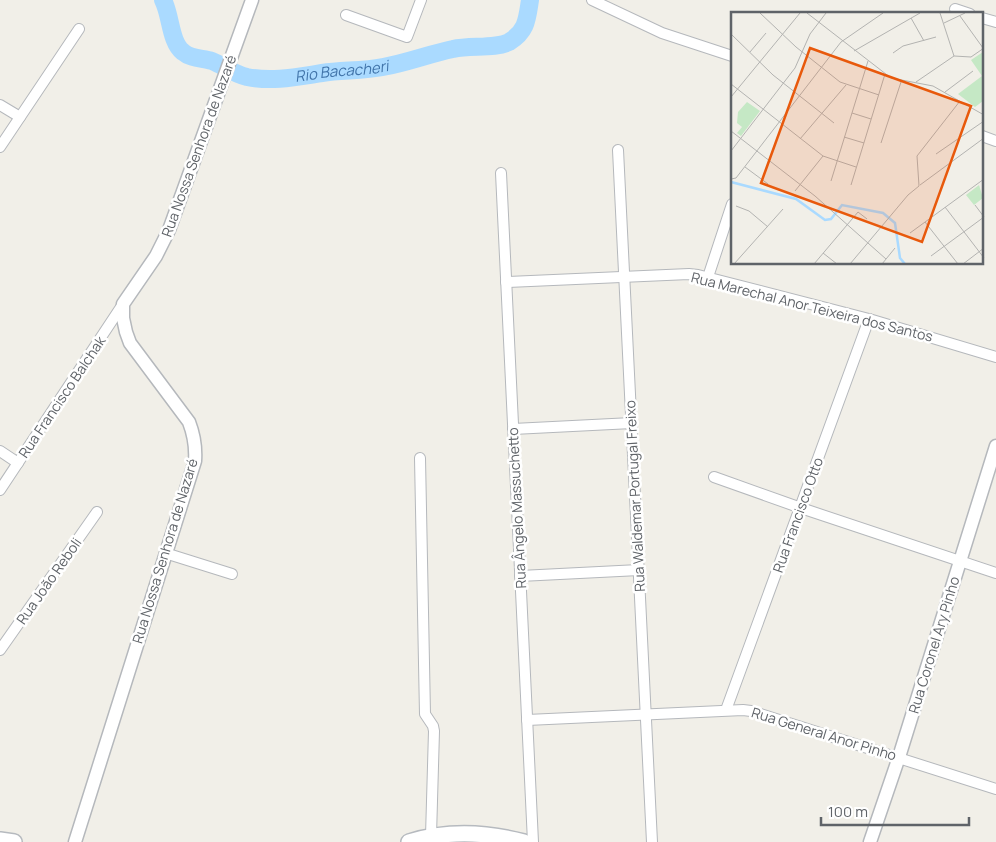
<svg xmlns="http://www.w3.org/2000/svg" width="996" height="842" viewBox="0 0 996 842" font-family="Manrope,sans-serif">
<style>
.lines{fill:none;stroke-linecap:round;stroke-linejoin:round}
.river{stroke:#aadaff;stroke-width:18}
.minor-casing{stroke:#b5b8bc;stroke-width:12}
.tertiary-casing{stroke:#b5b8bc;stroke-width:15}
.secondary-casing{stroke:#b6babf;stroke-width:18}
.minor{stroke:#fff;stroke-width:10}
.tertiary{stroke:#fff;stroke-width:12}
.secondary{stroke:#fff;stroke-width:15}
.labels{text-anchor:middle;stroke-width:5;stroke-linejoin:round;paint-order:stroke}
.street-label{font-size:14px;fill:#5f6368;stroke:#fff}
.water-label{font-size:15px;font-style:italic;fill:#4174aa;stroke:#fff}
.inset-river{fill:none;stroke:#aadaff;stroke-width:2.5}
.inset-road{fill:none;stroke:#b3b3b1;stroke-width:1}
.view{fill:#e8590c;fill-opacity:0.15;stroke:#e8590c;stroke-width:2.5}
.inset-edge{fill:none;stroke:#5f6368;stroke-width:2.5}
</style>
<rect width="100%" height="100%" fill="#f1efe8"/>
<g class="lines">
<!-- river -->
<path class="river" id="s1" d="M163 0C171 15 170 42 183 52 191 59 203 58 212 61 224 66 234 74 247 77 273 82 296 77 322 73 342 70 363 71 383 67 406 63 429 54 453 49 470 45 495 49 509 42 527 31 527 19 530 0"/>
<defs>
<g id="minor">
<path d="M592 0 662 33 732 56"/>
<path d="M955 9 970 14"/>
<path d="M346 15 407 37 421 0"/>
<path d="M982 18 996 22"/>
<path d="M0 105 20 117"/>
<path d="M982 136 996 141"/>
<path d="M0 147 79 29"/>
<path d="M618 150 652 842"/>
<path d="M501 173 533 842"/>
<path d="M708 277 732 204"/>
<path d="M506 282 689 274 698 275 869 319 996 357"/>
<path d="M513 429 632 423"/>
<path d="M0 451 18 463"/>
<path d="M420 458 425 714 433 726 434 731 431 836"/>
<path d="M714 477 801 508 996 573"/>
<path d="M0 490 123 304"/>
<path d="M165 553 232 574"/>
<path d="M520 576 639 570"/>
<path d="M0 650 97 512"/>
<path d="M726 710 869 319"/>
<path d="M527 720 743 710 751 711 996 789"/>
</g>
<g id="tertiary">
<path d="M75 842 195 461C196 447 194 435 189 422L130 343 126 332 123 318V304L156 256 169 230 252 0"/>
<path d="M870 842 899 757 996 446"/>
</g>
<g id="secondary">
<path d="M0 840 14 842"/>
<path d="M409 842C448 830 486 832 524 842"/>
</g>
</defs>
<!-- minor casing -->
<use href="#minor" class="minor-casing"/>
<!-- tertiary casing -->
<use href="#tertiary" class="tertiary-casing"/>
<!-- secondary casing -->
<use href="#secondary" class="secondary-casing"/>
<!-- minor -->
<use href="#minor" class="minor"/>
<!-- tertiary -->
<use href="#tertiary" class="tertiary"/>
<!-- secondary -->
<use href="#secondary" class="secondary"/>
</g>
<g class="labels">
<!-- street labels -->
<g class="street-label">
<text transform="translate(199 146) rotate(-70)" y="5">Rua Nossa Senhora de Nazaré</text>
<text transform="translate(812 307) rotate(14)" y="5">Rua Marechal Anor Teixeira dos Santos</text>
<text transform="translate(62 397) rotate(-56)" y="5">Rua Francisco Balchak</text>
<text transform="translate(635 496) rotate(-93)" y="5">Rua Waldemar Portugal Freixo</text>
<text transform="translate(517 508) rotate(-93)" y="5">Rua Ângelo Massuchetto</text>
<text transform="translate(798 515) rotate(-70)" y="5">Rua Francisco Otto</text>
<text transform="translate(165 551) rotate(-73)" y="5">Rua Nossa Senhora de Nazaré</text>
<text transform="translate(49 581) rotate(-55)" y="5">Rua João Reboli</text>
<text transform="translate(934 645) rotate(-73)" y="5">Rua Coronel Ary Pinho</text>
<text transform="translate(824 734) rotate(17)" y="5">Rua General Anor Pinho</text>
</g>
<!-- water labels -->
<g class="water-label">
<text dy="5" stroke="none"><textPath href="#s1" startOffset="221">Rio Bacacheri</textPath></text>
</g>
</g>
<!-- overview -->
<g transform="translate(731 12)">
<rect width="252" height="252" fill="#f1efe8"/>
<path d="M252 40V89L244 95 227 82 251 64 240 48ZM16 90 29 99 10 124 6 121 11 115 6 111 7 100ZM248 173 252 186 243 193 235 183Z" fill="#c5e8c5"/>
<path class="inset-river" d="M0 170 65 187 94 208 100 207 111 193 152 201 164 211 169 246 174 252"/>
<path class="inset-road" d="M29 1 65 35 109 70 148 83M76 1 160 66 202 74 253 103M209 1 223 44M229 4 252 36M180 6 193 29M213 11 234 1M0 22 42 63 103 111M123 39 189 1M19 40 35 21M162 41 172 34 205 25M185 70 223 44 240 45 253 36M0 72 92 144 125 155M214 80 242 59M0 85 69 1M121 101 140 107M0 119 84 184 155 247M113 125 133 131M69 127 115 73M150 131 170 70M0 139 64 56 79 22 95 1M205 142 253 109M14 155 37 172M0 167 5 166 110 30 152 1M100 169 137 49M120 173 154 62M189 173 253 126M64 179 92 144M244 193 253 205M5 194 18 199 37 215M214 195 253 246M194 210 227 252M179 221 253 167M92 241 106 252M200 244 253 205M3 252 52 197M83 252 127 200 136 207M119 252 177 183 188 174 186 144 229 89M151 252 164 236M232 252 253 236"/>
<path class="view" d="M79 36 240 94 191 230 30 171Z"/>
<rect width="252" height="252" class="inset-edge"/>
</g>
<!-- scale -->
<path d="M821 817v8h148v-8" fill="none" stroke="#5f6368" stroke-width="2.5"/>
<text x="828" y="817" font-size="15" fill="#5f6368" stroke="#ffffff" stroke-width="4" paint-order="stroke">100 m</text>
</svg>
